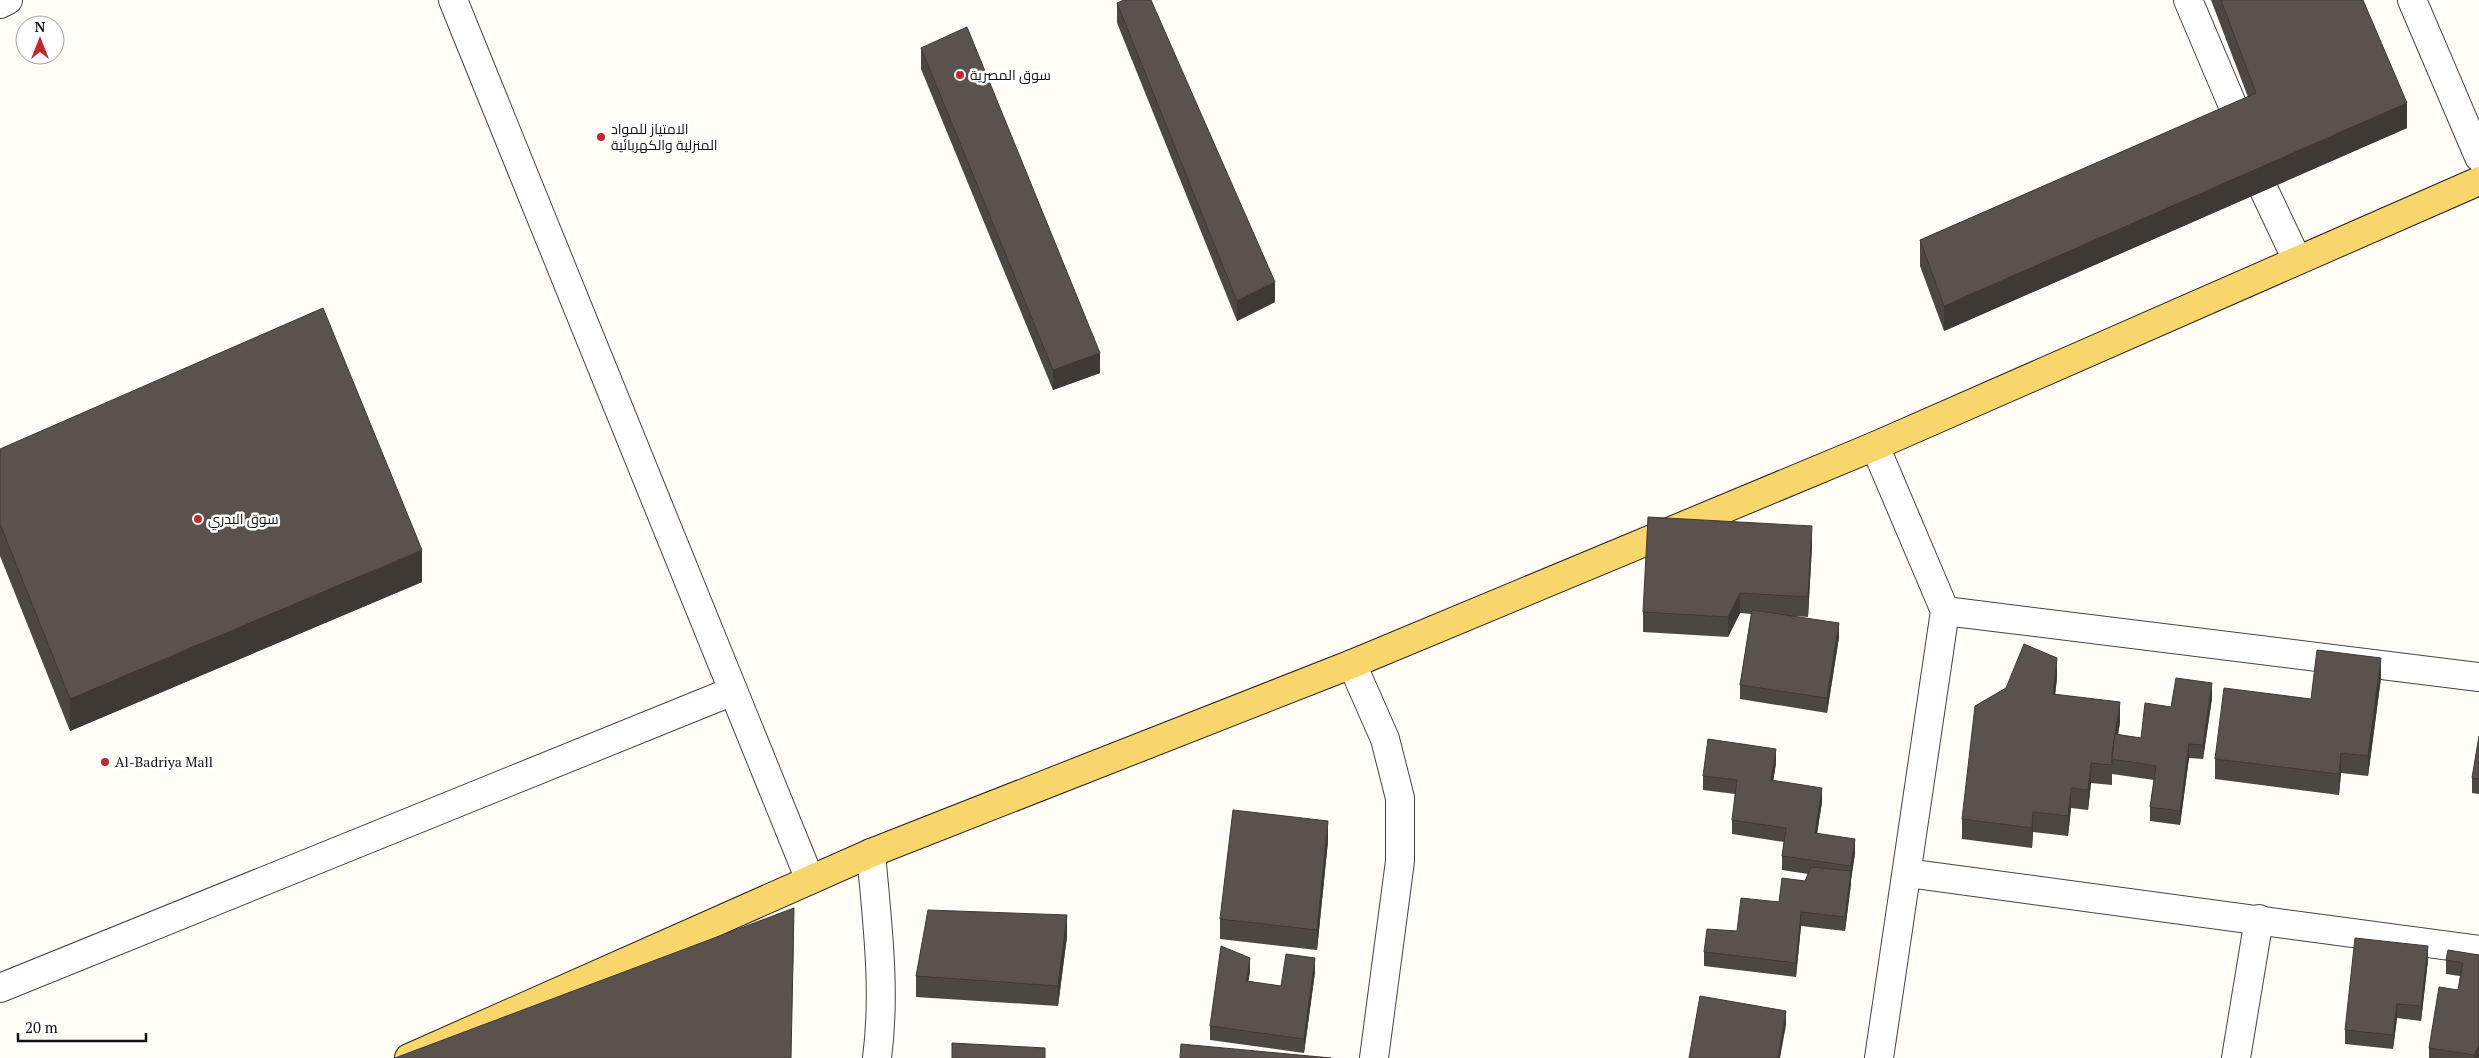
<svg xmlns="http://www.w3.org/2000/svg" width="2479" height="1058" viewBox="0 0 2479 1058" font-family="'PT Serif',Cairo,serif">
<style>
.lines{fill:none;stroke-linecap:round;stroke-linejoin:round}
.minor-casing{stroke:#444;stroke-width:30}
.major-casing{stroke:#222;stroke-width:30}
.minor{stroke:#fff;stroke-width:28}
.major{stroke:#f9d66b;stroke-width:28}
.wall{fill:#4d4742}
.shaded-wall{fill:#3f3936}
.building{fill:#5a524d;stroke:#3f3936}
.poi-dot{fill:#c4262e;stroke:#fff;stroke-width:2}
.labels{text-anchor:middle;stroke-width:5;stroke-linejoin:round;paint-order:stroke}
.poi-label{font-size:14px;fill:#111;stroke:#fff;text-anchor:start}
</style>
<rect width="100%" height="100%" fill="#fffdf5"/>
<g class="lines">
<defs>
<g id="minor">
<path d="M453 0 810 880"/>
<path d="M2188 0 2241 125"/>
<path d="M2412 0 2479 157"/>
<path d="M0 4 8 0"/>
<path d="M2264 190 2297 260"/>
<path d="M1875 446 1945 611 1879 1058"/>
<path d="M1945 611 2479 677"/>
<path d="M1352 664 1385 739 1400 798V861L1374 1058"/>
<path d="M871 853C877 921 886 990 877 1058"/>
<path d="M1907 873 2479 950"/>
<path d="M0 988 733 691"/>
<path d="M2236 1058 2259 919"/>
</g>
<path id="major" d="M409 1058 871 853 1352 664 1875 446 2479 181"/>
</defs>
<!-- minor casing -->
<use href="#minor" class="minor-casing"/>
<!-- major casing -->
<use href="#major" class="major-casing"/>
<!-- minor -->
<use href="#minor" class="minor"/>
<!-- major -->
<use href="#major" class="major"/>
</g>
<!-- wall -->
<g class="wall">
<path d="M2211 0H2363L2407 128 1944 331 1920 266V240L2248 97Z"/>
<path d="M1117 3 1275 302 1237 321 1117 23Z"/>
<path d="M921 48 1100 373 1053 390 921 69Z"/>
<path d="M0 449 422 582 70 731 0 556Z"/>
<path d="M1812 546 1808 617 1793 616 1839 637 1827 713 1740 699V685L1751 614 1740 613 1728 637 1643 632V612Z"/>
<path d="M2057 678 2055 694 2120 722 2118 735 2141 738 2171 707 2212 698 2203 759 2189 758 2180 825 2150 821V807L2154 780 2112 774V785L2091 783 2088 810 2071 808 2068 836 2033 832 2032 848 1962 839V819Z"/>
<path d="M2381 678 2368 776 2341 773 2339 795 2215 779V759L2311 699Z"/>
<path d="M2479 736V794L2472 793V778Z"/>
<path d="M1776 763 1773 781 1822 802 1817 833 1855 853 1851 880 1845 931 1801 926 1796 977 1704 966V952L1737 931 1779 902 1805 881 1808 874 1782 870V856L1784 842 1732 834V820L1735 794 1703 790V776Z"/>
<path d="M1328 841 1317 950 1220 939V919Z"/>
<path d="M1067 936 1058 1006 916 997V976Z"/>
<path d="M2479 955V1058H2429V1048L2458 990 2460 976 2446 974V960Z"/>
<path d="M2428 960 2421 1021 2397 1018 2393 1049 2345 1044V1030Z"/>
<path d="M1250 972 1248 981 1281 986 1315 972 1304 1053 1210 1040V1026Z"/>
</g>
<!-- shaded-wall -->
<g class="shaded-wall">
<path d="M2407 103V128L1944 331V306Z"/>
<path d="M1275 282V302L1237 321V301Z"/>
<path d="M1100 353V373L1053 390V370Z"/>
<path d="M1812 526V546L1808 617V597Z"/>
<path d="M422 550V582L70 731V699Z"/>
<path d="M1740 593V613L1728 637V617Z"/>
<path d="M1839 623V637L1827 713V698Z"/>
<path d="M2057 658V678L2053 714V694Z"/>
<path d="M2381 658V678L2368 776V756Z"/>
<path d="M2212 683V698L2203 759V745Z"/>
<path d="M2120 702V722L2114 760 2112 753Z"/>
<path d="M2189 744V758L2180 825V811Z"/>
<path d="M1776 749V763L1771 795V780Z"/>
<path d="M2341 753V773L2339 795V774Z"/>
<path d="M2091 763V783L2088 810V790Z"/>
<path d="M1822 788V802L1815 847V833Z"/>
<path d="M2071 788V808L2068 836V816Z"/>
<path d="M2033 812V832L2032 848V828Z"/>
<path d="M1328 821V841L1317 950V930Z"/>
<path d="M1855 839V853L1851 880V866Z"/>
<path d="M1851 871V885L1845 931V917Z"/>
<path d="M794 908V934L791 1058Z"/>
<path d="M1801 912V926L1796 977V963Z"/>
<path d="M1067 915V936L1058 1006V986Z"/>
<path d="M2428 946V960L2421 1021V1006Z"/>
<path d="M1250 958V972L1246 995V981Z"/>
<path d="M1315 958V972L1304 1053V1039Z"/>
<path d="M2397 1004V1018L2393 1049V1035Z"/>
<path d="M1786 1011V1025L1780 1058H1778Z"/>
<path d="M2479 1045V1058H2474V1055Z"/>
</g>
<!-- building -->
<g class="building">
<path d="M1124 0H1151L1275 282 1237 301 1117 3Z"/>
<path d="M2221 0H2363L2407 103 1944 306 1920 240 2256 93Z"/>
<path d="M967 27 1100 353 1053 370 921 48Z"/>
<path d="M323 308 422 550 70 699 0 524V449Z"/>
<path d="M1648 517 1812 526 1808 597 1740 593 1728 617 1643 612Z"/>
<path d="M1752 610 1839 623 1827 698 1740 685Z"/>
<path d="M2024 644 2057 658 2053 694 2120 702 2112 753V765L2091 763 2088 790 2071 788 2068 816 2033 812 2032 828 1962 819 1975 706 2006 688Z"/>
<path d="M2317 650 2381 658 2368 756 2341 753 2339 774 2215 759 2224 688 2311 699Z"/>
<path d="M2176 678 2212 683 2203 745 2189 744 2180 811 2150 807 2156 766 2112 759 2115 734 2141 738 2145 703 2171 707Z"/>
<path d="M2479 736V779L2472 778Z"/>
<path d="M1708 739 1776 749 1771 780 1822 788 1815 833 1855 839 1851 866 1782 856 1786 828 1732 820 1737 780 1703 776Z"/>
<path d="M1233 810 1328 821 1317 930 1220 919Z"/>
<path d="M1811 867 1851 871 1845 917 1801 912 1796 963 1704 952 1707 929 1737 931 1741 898 1779 902 1782 878 1805 881Z"/>
<path d="M794 908 791 1058H395Z"/>
<path d="M928 910 1067 915 1058 986 916 976Z"/>
<path d="M2355 938 2428 946 2421 1006 2397 1004 2393 1035 2345 1030Z"/>
<path d="M1221 946 1250 958 1246 981 1281 986 1286 954 1315 958 1304 1039 1210 1026Z"/>
<path d="M2448 950 2479 955V1045L2474 1055 2429 1048 2439 987 2458 990 2463 963 2446 960Z"/>
<path d="M1700 996 1786 1011 1778 1058H1689Z"/>
<path d="M952 1043 1045 1048V1058H952Z"/>
<path d="M1181 1044 1331 1058H1180Z"/>
</g>
<!-- markers -->
<g class="poi-dot">
<circle cx="960" cy="75" r="5"/>
<circle cx="601" cy="137" r="5"/>
<circle cx="198" cy="519" r="5"/>
<circle cx="105" cy="762" r="5"/>
</g>
<g class="labels">
<!-- poi labels -->
<g class="poi-label">
<text x="970" y="80">سوق المصرية</text>
<text x="611" y="134">الامتياز للمواد<tspan x="611" dy="16">المنزلية والكهربائية</tspan></text>
<text x="208" y="524">سوق البدري</text>
<text x="115" y="767">Al-Badriya Mall</text>
</g>
</g>
<!-- north arrow -->
<g transform="translate(40 40)"><circle r="24" fill="#ffffff" stroke="#a0a0a0"/>
<path d="M0-4L9 19L0 12L-9 19Z" fill="#c4262e"/>
<text y="-8" font-size="14" font-weight="bold" text-anchor="middle" fill="#111111">N</text>
</g>
<!-- scale -->
<path d="M18 1033v8h128v-8" fill="none" stroke="#111111" stroke-width="2.5"/>
<text x="25" y="1033" font-size="15" fill="#111111" stroke="#ffffff" stroke-width="4" paint-order="stroke">20 m</text>
</svg>
